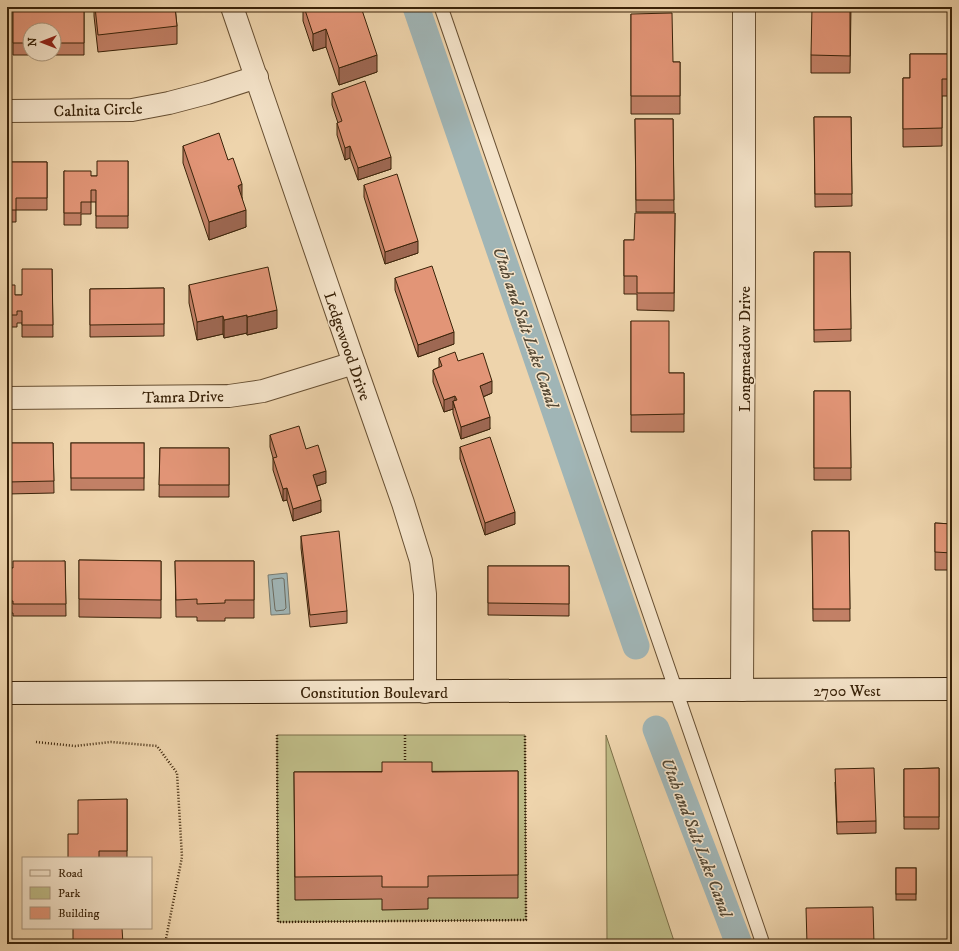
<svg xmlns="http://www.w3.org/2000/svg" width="959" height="951" viewBox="0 0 959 951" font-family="'IM FELL DW Pica',serif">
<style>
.green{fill:#bebb86;stroke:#7c6f48}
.water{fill:#a0b5b6;stroke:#777b71}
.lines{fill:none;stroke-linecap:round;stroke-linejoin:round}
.shore{stroke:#6d6c60;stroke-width:1}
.canal{stroke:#a0b5b6;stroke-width:27}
.service-casing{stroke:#674f32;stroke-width:15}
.minor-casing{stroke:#674f32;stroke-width:24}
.secondary-casing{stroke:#3a2309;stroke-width:24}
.path{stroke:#3a2309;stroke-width:2.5;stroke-dasharray:1 2;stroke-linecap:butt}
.service{stroke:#f4e3c9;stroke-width:13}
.minor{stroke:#f4e3c9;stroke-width:22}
.secondary{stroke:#f4e3c9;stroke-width:22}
.wall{fill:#c28066;stroke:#3a2309;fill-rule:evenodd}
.shaded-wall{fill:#9e6853;stroke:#3a2309}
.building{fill:#e29577;stroke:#3a2309}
.labels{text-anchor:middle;stroke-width:3;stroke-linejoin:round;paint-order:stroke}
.street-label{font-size:16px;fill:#3a2309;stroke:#f4e3c9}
.water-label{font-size:17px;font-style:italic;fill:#544834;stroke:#f4e3c9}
</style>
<rect width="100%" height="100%" fill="#eed4ac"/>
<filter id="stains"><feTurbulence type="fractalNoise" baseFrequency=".005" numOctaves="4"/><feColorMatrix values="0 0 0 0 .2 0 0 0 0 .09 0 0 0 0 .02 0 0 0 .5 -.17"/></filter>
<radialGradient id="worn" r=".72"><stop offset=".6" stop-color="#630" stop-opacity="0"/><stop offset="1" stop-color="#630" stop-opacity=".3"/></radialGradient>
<!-- green -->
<g class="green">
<path d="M277 735H525L526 920 278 922Z"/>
<path d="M606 735 675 944H607Z"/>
</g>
<!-- water -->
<path class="water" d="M287 573 290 614 271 615 268 575Z"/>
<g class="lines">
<!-- shore -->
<path class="shore" d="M274 579 282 578 284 579 286 608 284 610 276 611 275 609 272 580Z"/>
<!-- canal -->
<g class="canal">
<path d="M416 7 636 646"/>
<path d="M656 729 739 944"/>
</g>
<defs>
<path id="service" d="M441 7C548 319 657 631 763 944"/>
<g id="minor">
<path d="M232 7 354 363 403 503 421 561 425 594V692"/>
<path d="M7 111 132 110 169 103 207 93 257 77"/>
<path d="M7 398 229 396 263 391 354 363"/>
<path d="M742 690 744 274V7"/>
</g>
<path id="secondary" d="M7 693 952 689"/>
</defs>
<!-- service casing -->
<use href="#service" class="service-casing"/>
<!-- minor casing -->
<use href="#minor" class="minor-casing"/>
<!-- secondary casing -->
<use href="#secondary" class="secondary-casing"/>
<!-- path -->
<g class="path">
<path d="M277 735 278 922 526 920 525 735"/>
<path d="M405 735V764"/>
<path d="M36 742 75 746 111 742 157 746 177 773 182 857 165 944"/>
</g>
<!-- service -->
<use href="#service" class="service"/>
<!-- minor -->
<use href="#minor" class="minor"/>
<!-- secondary -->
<use href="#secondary" class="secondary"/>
</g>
<!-- wall -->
<g class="wall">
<path d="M13 7H84V55H13ZM30 30H54V54H30Z"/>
<path d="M94 7H175L177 26V44L98 52 94 16Z"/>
<path d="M303 7H361L377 72 339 85 326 47 313 51 303 21Z"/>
<path d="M851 7 850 73H811V55Z"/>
<path d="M631 14 673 62H680V114H631Z"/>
<path d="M910 54H952V96H942V146L903 147V78H910Z"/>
<path d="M332 93 391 169 358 180 350 158 345 160 337 135V123H338L332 105Z"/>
<path d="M814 117H851L852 206 815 207Z"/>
<path d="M635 119H673L674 212H636Z"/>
<path d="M183 146 228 160 242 198 246 227 209 240 183 163Z"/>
<path d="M128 161V228H96V202H91V214H81V225H64V171L91 176H97Z"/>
<path d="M7 162H47V210H16V222H7Z"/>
<path d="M364 185 418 253 385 264 364 197Z"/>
<path d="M675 213 674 311 637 310V294H624V240H634Z"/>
<path d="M814 252H850L851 341 814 342Z"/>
<path d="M52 269 53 337H22V323H17V327H7V285L15 295H22Z"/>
<path d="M395 278 454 344 418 357 395 290Z"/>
<path d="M189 285 277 328 247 335V333L224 338 223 334 197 340 189 303Z"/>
<path d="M164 288V336L90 337V289Z"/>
<path d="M631 321 669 373H684V432H631Z"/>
<path d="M439 358 458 361 492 393 483 397 490 429 461 439 453 413V409L444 412 433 382V370L439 367Z"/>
<path d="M814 391H850L851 480H814Z"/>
<path d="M270 435 306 449 326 483 317 486 321 512 293 521 287 500 283 501 273 470V458L270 447Z"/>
<path d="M7 443H53L54 493 7 494Z"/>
<rect x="71" y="443" width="73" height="47"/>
<path d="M460 447 515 524 485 535 460 459Z"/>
<path d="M160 448H229V497H159Z"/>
<path d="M935 523 952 524V570H935Z"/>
<path d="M812 531H849L850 621H813Z"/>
<path d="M301 536 347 611V623L310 627 301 548Z"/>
<path d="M79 560 161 561V618L79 617Z"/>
<path d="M65 561 66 616H13V613H7V568H13Z"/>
<path d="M175 561H254V618H225V621H197V617H176Z"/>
<path d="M488 566H569V616L488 615Z"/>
<path d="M939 768V829H904V769Z"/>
<path d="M518 771V898H428V909L382 910V899L295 900 294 772Z"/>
<path d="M835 782 876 821V833L837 834Z"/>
<path d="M127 799V858H68L78 834Z"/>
<rect x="896" y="868" width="20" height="32"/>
</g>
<!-- shaded-wall -->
<g class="shaded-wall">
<path d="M326 29V47L313 51V34Z"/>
<path d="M377 55V72L339 85V68Z"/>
<path d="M350 146V158L345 160V148Z"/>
<path d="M391 157V169L358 180V168Z"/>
<path d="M242 184V202L238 186Z"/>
<path d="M246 210V227L209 240V222Z"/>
<path d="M418 241V253L385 264V252Z"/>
<path d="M277 310V328L247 335V317Z"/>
<path d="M247 315V333L224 338V320Z"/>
<path d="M223 316V334L197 340V322Z"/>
<path d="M454 332V344L418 357V345Z"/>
<path d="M492 381V393L480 398V386Z"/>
<path d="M455 396V408L453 401V409L444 412V400Z"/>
<path d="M490 417V429L461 439V427Z"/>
<path d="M326 471V483L313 487V475Z"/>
<path d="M287 488V500L283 501V489Z"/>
<path d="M321 500V512L293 521V509Z"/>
<path d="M515 512V524L485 535V523Z"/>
</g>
<!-- building -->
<g class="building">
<path d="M13 7H84V43H54V30H30V43H13Z"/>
<path d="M95 7H175L177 26 98 35Z"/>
<path d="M304 7H361L377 55 339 68 326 29 313 34Z"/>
<path d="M812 7H850V56L811 55Z"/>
<path d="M672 13 673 62H680V96H631V14Z"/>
<path d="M910 54H952V79H942V128L903 129V78H910Z"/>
<path d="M365 81 391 157 358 168 350 146 345 148 337 123 342 121 332 93Z"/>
<path d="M814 117H851L852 194H815Z"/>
<path d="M635 119H673L674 200H636Z"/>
<path d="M219 133 228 160 233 158 242 184 238 186 246 210 209 222 183 146Z"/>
<path d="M97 161H128V216H96V190H91V202H81V213H64V171H91V176H97Z"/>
<path d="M7 162H47V198H16V210H7Z"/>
<path d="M397 174 418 241 385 252 364 185Z"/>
<path d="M635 213H675L674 293H637V276H624V240H634Z"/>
<path d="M814 252H850L851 329 814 330Z"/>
<path d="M432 266 454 332 418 345 395 278Z"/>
<path d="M268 267 277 310 247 317V315L224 320 223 316 197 322 189 285Z"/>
<path d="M22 269H52L53 325H22V311H17V315H7V285H15V295H22Z"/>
<path d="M164 288V324L90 325V289Z"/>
<path d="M631 321H669V373H684V414L631 415Z"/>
<path d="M455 352 458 361 483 353 492 381 480 386 490 417 461 427 453 401 457 400 455 396 444 400 433 370 442 366 439 358Z"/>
<path d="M814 391H850L851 468H814Z"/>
<path d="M299 426 306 449 318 445 326 471 313 475 321 500 293 509 287 488 283 489 273 458 277 457 270 435Z"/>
<path d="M490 437 515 512 485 523 460 447Z"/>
<path d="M7 443H53L54 481 7 482Z"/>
<rect x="71" y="443" width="73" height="35"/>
<path d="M160 448H229V485H159Z"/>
<path d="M935 523 952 524V553L935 552Z"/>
<path d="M339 531 347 611 310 615 301 536Z"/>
<path d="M812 531H849L850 609H813Z"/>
<path d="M79 560 161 561V600L79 599Z"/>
<path d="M13 561H65L66 604H13V601H7V568H13Z"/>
<path d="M175 561H254V600H225V603L197 604V599L176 600Z"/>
<path d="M488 566H569V604L488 603Z"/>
<path d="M382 762H432V772L518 771V875L428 876V887H382V876L295 877 294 772H382Z"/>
<path d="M874 768 876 821 837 822 835 769Z"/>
<path d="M939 768V817H904V769Z"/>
<path d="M127 799V851H99V858H68V834H78V800Z"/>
<rect x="896" y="868" width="20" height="26"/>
<path d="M873 907 874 944H807L806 908Z"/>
<path d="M73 928H122L123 944H73Z"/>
</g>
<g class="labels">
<!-- street labels -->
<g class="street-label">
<text transform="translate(98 109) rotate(-2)" y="6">Calnita Circle</text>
<text transform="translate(348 346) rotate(71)" y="6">Ledgewood Drive</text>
<text transform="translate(744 349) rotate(-90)" y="6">Longmeadow Drive</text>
<text transform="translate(183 396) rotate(-1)" y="6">Tamra Drive</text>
<text x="847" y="696">2700 West</text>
<text x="374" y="698">Constitution Boulevard</text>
</g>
<!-- water labels -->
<g class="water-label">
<text transform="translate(526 327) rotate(71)" y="6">Utah and Salt Lake Canal</text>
<text transform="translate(697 837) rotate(69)" y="6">Utah and Salt Lake Canal</text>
</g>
</g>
<!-- margin -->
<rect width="959" height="951" fill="none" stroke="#eed4ac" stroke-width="24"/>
<rect x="8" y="8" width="943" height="935" fill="none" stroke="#3a2309" stroke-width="2"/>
<rect x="12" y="12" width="935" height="927" fill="none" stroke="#3a2309"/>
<!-- legend -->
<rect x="22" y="857" width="130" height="72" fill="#f4e3c9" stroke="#aa967c"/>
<rect x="30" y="870" width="20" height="6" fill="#f4e3c9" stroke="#aa967c"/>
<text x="58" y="877" font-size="12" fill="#3a2309">Road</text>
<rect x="30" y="887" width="20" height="12" fill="#bebb86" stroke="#aa967c"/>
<text x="58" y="897" font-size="12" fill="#3a2309">Park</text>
<rect x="30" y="907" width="20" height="12" fill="#e29577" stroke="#aa967c"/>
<text x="58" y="917" font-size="12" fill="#3a2309">Building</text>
<!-- north arrow -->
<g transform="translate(42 42) rotate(270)"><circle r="19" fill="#f4e3c9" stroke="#aa967c"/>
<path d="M0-3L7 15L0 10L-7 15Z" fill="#8f2418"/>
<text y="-6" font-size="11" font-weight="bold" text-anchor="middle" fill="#3a2309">N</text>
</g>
<rect width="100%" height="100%" filter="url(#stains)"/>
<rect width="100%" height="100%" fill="url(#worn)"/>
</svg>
